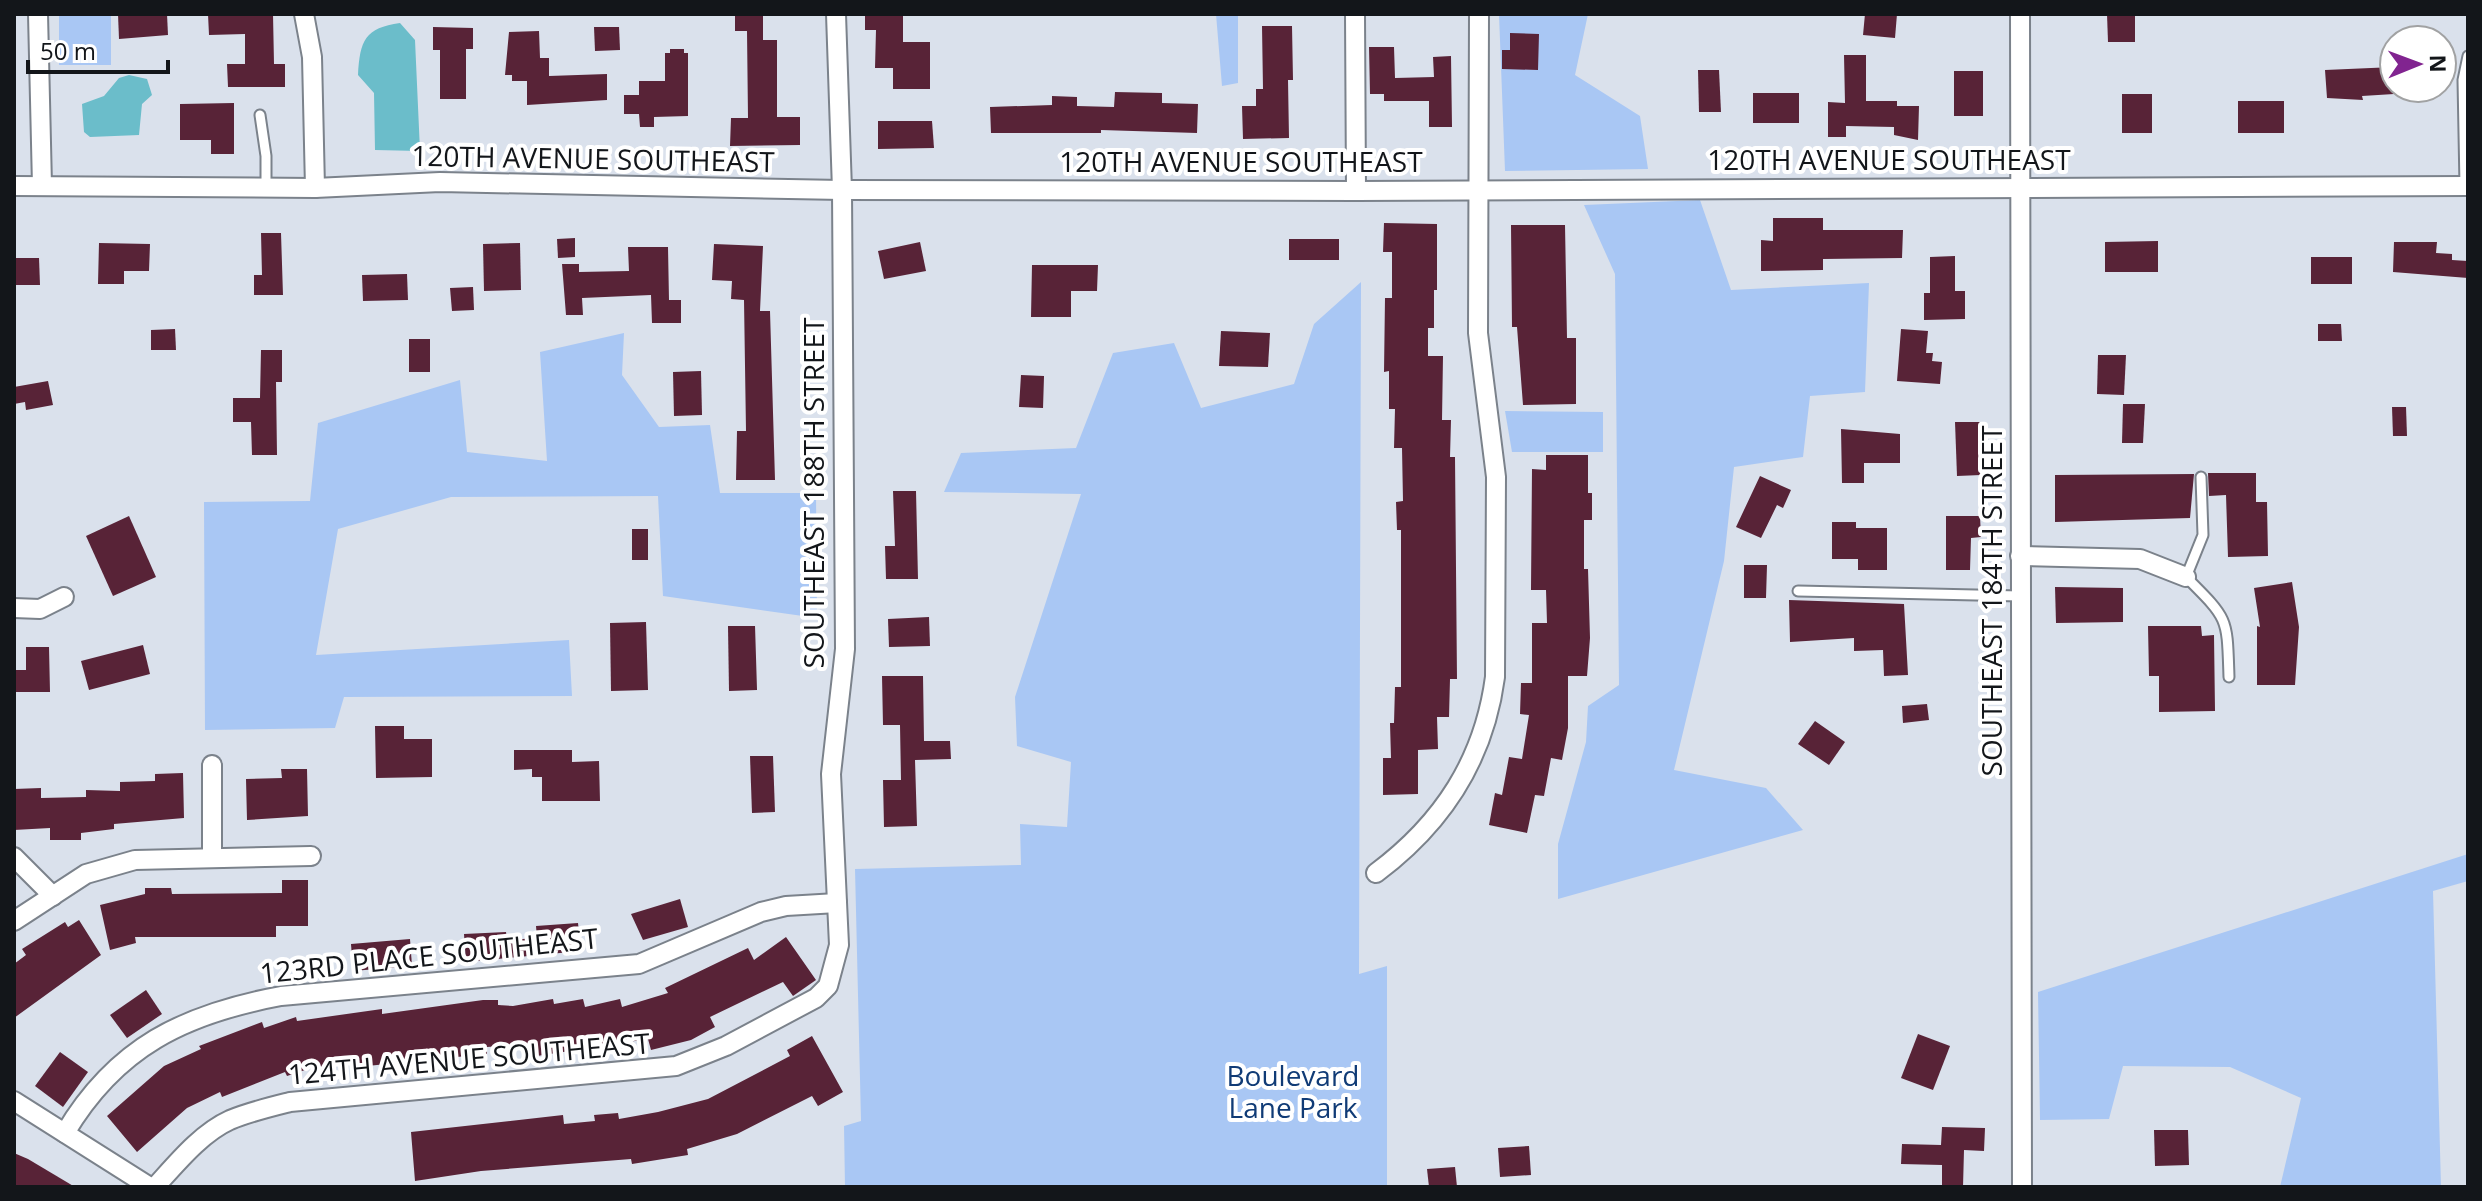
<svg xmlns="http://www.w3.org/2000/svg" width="2482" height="1201" viewBox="0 0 2482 1201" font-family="'Open Sans',sans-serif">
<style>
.green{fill:#a9c7f4}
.water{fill:#6bbdca}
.building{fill:#582337}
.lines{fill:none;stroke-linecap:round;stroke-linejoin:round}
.lane-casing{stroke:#7b828b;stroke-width:13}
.street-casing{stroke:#7b828b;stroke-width:22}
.lane{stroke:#fff;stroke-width:9}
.street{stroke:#fff;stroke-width:18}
.labels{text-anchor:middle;stroke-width:8;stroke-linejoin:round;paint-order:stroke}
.street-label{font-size:28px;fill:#13161a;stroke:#fff}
.park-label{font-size:28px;fill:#103b76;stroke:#fff}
</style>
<rect width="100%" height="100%" fill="#dae1ec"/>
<!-- green -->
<g class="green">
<rect x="59" y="14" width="52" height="51"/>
<path d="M1216 14H1238V83L1222 86Z"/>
<path d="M1499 14H1588L1575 75 1640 116 1648 169 1505 171Z"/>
<path d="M1700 200 1731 290 1869 283 1865 392 1810 396 1803 457 1734 467 1724 561 1674 770 1766 788 1803 830 1558 899V844L1586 742 1588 706 1619 685 1615 274 1584 205Z"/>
<path d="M1361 282 1359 974 1387 966V1187H845L844 1126 861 1121 855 869 1021 865 1020 824 1067 827 1071 762 1017 746 1015 697 1081 494 944 492 961 453 1076 448 1113 353 1174 343 1201 408 1294 384 1314 324Z"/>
<path d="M624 333 622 375 659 427 710 425 720 493H816L817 618 663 596 658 496 451 497 338 529 316 655 569 640 572 696 344 697 335 728 205 730 204 502 310 501 318 423 460 380 467 452 547 461 540 352Z"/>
<path d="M1505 411 1603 412V452H1512Z"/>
<path d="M2468 854V881L2433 891 2441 1187H2280L2301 1098 2230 1067 2123 1066 2109 1119 2040 1120 2038 992Z"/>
</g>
<!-- water -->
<g class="water">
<path d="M400 23 415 40 420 151 375 150 374 93 358 75C360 40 365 28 400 23Z"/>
<path d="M129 75 147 79 152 95 142 104 139 135 90 137 84 132 82 104 104 96 119 78Z"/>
</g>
<!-- building -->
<g class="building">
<path d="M118 14H167L168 35 119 39Z"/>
<path d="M208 14H273L274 64H285V87H228L227 64H245V34L209 35Z"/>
<path d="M735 14H763V40H777V117H800V145L730 146 731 118H748L747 31H735Z"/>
<path d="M865 14H903V42H930V89H893V68H875L876 30H865Z"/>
<path d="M1865 14H1897L1895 38 1863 35Z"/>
<path d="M2107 14H2135V42H2108Z"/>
<path d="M1262 26H1292L1293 80H1288L1289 138 1243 139 1242 106H1256V89H1263Z"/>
<path d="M433 27 473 28V49H466V99H440V50H433Z"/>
<path d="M594 27H619L620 50 595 51Z"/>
<path d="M539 31 540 58H549V76L607 74V100L527 105V81H512V75H505L509 32Z"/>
<path d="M1510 33 1539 34 1538 70 1502 69V50H1510Z"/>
<path d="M1369 47H1394L1395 78 1434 77 1433 57 1451 56 1452 127H1429V101H1384V94H1370Z"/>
<path d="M670 49H684V53H688V116L654 117V127H640L639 114H624V95H639V81H665V53H670Z"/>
<path d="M1844 55H1866V101H1897V106H1919L1918 140 1894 135V127L1846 126V137H1828V102L1845 103Z"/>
<path d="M2394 67V94L2362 96 2363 100 2327 98 2325 70Z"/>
<path d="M1698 70H1719L1721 112H1699Z"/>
<rect x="1954" y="71" width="29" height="45"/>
<path d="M1115 92 1162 93V103L1198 104 1197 133 1101 130V133H991L990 107 1052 105V96L1077 97V106L1114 107Z"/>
<rect x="1753" y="93" width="46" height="30"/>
<rect x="2122" y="94" width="30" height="39"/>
<rect x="2238" y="101" width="46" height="32"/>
<path d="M234 103V154H211V140H180V104Z"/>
<path d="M878 121H932L934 148 878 149Z"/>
<path d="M1773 218H1823V230H1903L1902 258 1823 259V270L1761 271V240L1773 241Z"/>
<path d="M1384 223 1437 224V290H1434V328H1428V356H1443L1442 420H1451L1450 457H1455L1457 679H1450L1449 717H1437L1438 749 1418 750V794L1383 795V758H1391L1390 723H1394L1395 687H1401V530H1397L1396 502 1403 501 1402 448H1394L1395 409H1389V371L1384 372 1385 298H1392V252H1383Z"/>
<path d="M1511 225H1565L1567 338H1576V404L1523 405 1517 327H1512Z"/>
<path d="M261 233H281L283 295H254V275H262Z"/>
<path d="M575 238V257L558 258 557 239Z"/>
<rect x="1289" y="239" width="50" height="21"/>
<path d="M2158 241V272H2105V242Z"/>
<path d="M920 242 926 271 884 279 878 251Z"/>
<path d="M2394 242H2437L2436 253 2452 254V260L2468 261V278L2393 272Z"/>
<path d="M99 243 150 244 149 271H124V284H98Z"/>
<path d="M520 243 521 290 484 291 483 244Z"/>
<path d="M714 244 763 246 760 311H770L775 480H736L737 431H746L744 300 731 299 732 281 712 280Z"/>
<path d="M628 247H668L669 300H681V323H652L651 295 582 298 583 315H566L562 264H579V272L629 271Z"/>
<path d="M1955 256V291H1965V319L1924 320V293H1930V257Z"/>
<rect x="2311" y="257" width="41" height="27"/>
<path d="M14 258H39L40 285H14Z"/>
<path d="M1032 265H1098L1097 291H1071V317H1031Z"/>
<path d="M407 274 408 300 363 301 362 275Z"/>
<path d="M473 287 474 310 452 311 450 288Z"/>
<path d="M2318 324H2341L2342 341H2318Z"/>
<path d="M175 329 176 350H151V330Z"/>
<path d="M1901 329 1928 331 1926 353H1933L1932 361 1942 362 1940 384 1897 381Z"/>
<path d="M1221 331 1270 333 1268 367 1219 366Z"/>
<rect x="409" y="339" width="21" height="33"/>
<path d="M261 350H282V382H276L277 455H252L251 422H233V398H260Z"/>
<path d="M2098 355H2126L2124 395 2097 394Z"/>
<path d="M701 371 702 415 674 416 673 372Z"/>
<path d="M1021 375 1044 376 1043 408 1019 407Z"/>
<path d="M48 381 53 405 26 410 25 402 14 404V387Z"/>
<path d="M2123 404H2145L2143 443H2122Z"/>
<path d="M2392 407H2406L2407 436H2393Z"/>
<path d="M1955 422H1980L1981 475 1957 476Z"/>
<path d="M1841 429 1900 434V463H1864V483H1842Z"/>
<path d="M1546 455H1588V493H1592V520H1584V569H1588L1590 638 1587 676H1568V728L1562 760 1551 758 1544 796 1535 795 1527 833 1489 825 1495 793 1502 795 1509 757 1522 759 1529 715 1520 714 1521 683H1532V623H1547L1546 590H1531L1532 469 1546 470Z"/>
<path d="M2208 473H2256V502H2267L2268 556 2228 557 2226 495 2209 496Z"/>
<path d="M2194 474 2190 518 2055 522V475Z"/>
<path d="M1760 476 1791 490 1783 508 1777 505 1761 538 1736 527Z"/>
<path d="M893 491H916L918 579H886L885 546H895Z"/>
<path d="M129 516 156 577 113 596 86 536Z"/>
<path d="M1946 516H1980L1981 537 1971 538 1970 570H1946Z"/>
<path d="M1832 522H1856V528H1887V570H1858V559H1832Z"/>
<rect x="632" y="529" width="16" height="31"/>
<path d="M1744 565H1767L1766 598H1744Z"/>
<path d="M2292 582 2299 627 2295 685H2257V626L2260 627 2254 588Z"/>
<path d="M2055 587 2123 588V622L2056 623Z"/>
<path d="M1789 600 1904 604 1908 675 1884 676 1883 650 1854 651V638L1790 642Z"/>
<path d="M929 617 930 646 889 647 888 619Z"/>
<path d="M646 622 648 690 611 691 610 623Z"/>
<path d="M728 626H755L757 690 729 691Z"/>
<path d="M2148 626H2201L2202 636 2214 635 2215 711 2159 712V676H2149Z"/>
<path d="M143 645 150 674 89 690 81 661Z"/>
<path d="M26 647H49L50 692H14V670H26Z"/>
<path d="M882 676H923L924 741H950L951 759 915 760 917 826 884 827 883 780H901L900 725H883Z"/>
<path d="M1927 704 1929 720 1903 723 1902 706Z"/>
<path d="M1815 721 1845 742 1829 765 1798 744Z"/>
<path d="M375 726H404V739H432V777L376 778Z"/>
<path d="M514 750H572V762L599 761 600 801H542V777H532V769L514 770Z"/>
<path d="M750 756H773L775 812 752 813Z"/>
<path d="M281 769H307L308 816 247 820 246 779 282 778Z"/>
<path d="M183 773 184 818 114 824V829L81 833V840H50V828L14 830V789L41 788V798L86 797V790L120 791V782L155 781V774Z"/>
<path d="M282 880H308V926H276V937H135L136 943 110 950 100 905 145 894V888H171L172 894 282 893Z"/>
<path d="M680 899 688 927 643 940 631 914Z"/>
<path d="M79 920 101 955 14 1018V964L26 955 22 949 65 922 68 927Z"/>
<path d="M578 923 581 951 466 962 464 934 506 932 507 940 537 938 536 926Z"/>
<path d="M786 937 816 980 793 996 783 982 710 1017 715 1027 691 1040 651 1050 648 1039 537 1056 535 1044 487 1047V1054L357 1067 356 1062 321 1068 320 1065 287 1076 285 1072 222 1097 220 1092 187 1108 137 1152 107 1116 164 1066 201 1049 199 1046 262 1022 264 1028 296 1017 297 1021 382 1009V1014L483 1000H498V1005L513 1006 553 999 554 1004 583 999 585 1007 620 999 622 1007 668 993 665 988 748 948 754 960Z"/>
<path d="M410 939 412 966 353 971 351 944Z"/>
<path d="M146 990 162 1014 127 1038 110 1015Z"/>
<path d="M1918 1034 1950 1046 1933 1090 1901 1078Z"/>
<path d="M812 1036 843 1092 818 1106 812 1096 737 1134 687 1149 688 1155 632 1164 631 1159 481 1171 415 1181 411 1132 563 1115 564 1124 595 1121 594 1115 618 1113 619 1119 658 1112 708 1099 790 1056 787 1050Z"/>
<path d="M60 1052 88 1072 63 1107 35 1086Z"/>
<path d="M1942 1127 1985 1128 1984 1151 1964 1150 1963 1187 1942 1186V1165L1901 1164 1902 1144 1941 1145Z"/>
<path d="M2154 1130H2188L2189 1165 2155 1166Z"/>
<path d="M1529 1146 1531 1175 1500 1177 1498 1148Z"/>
<path d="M14 1153 28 1159 75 1187H14Z"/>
<path d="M1455 1167 1457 1187H1429L1427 1169Z"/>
</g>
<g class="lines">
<defs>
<g id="lane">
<path d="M260 115 266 156V188"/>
<path d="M2465 186 2463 80 2468 56"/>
<path d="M2201 477 2203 535 2186 577C2229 620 2227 617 2229 677"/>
<path d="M1798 591 2020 596"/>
</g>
<g id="street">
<path d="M38 14 42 186"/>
<path d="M304 14 312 57 315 188"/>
<path d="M1355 14 1356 191"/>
<path d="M2020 14 2022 1187"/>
<path d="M14 186 315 188 440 182 842 190 1356 191 2468 186"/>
<path d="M2020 556 2140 559 2186 577"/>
<path d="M14 608 40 609 64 597"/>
<path d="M212 765V856"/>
<path d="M14 857 53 896"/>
<path d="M1376 873C1443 823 1484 760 1495 677L1496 477 1478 333 1479 14"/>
<path d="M14 921 86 874 135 860 311 856"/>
<path d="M14 1101 150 1187"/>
<path d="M65 1133C116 1047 184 1014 281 996L639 964 761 912 786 906 837 903"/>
<path d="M155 1187C176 1164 201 1133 230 1120 249 1112 270 1107 290 1102L676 1066 726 1046 816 998 828 986 839 945 831 774 845 649 842 190 836 14"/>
</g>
</defs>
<!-- lane casing -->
<use href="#lane" class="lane-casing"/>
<!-- street casing -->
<use href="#street" class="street-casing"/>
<!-- lane -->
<use href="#lane" class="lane"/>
<!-- street -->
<use href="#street" class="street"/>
</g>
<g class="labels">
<!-- street labels -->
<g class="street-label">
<text transform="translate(593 159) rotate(1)" y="10">120TH AVENUE SOUTHEAST</text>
<text x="1889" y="170">120TH AVENUE SOUTHEAST</text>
<text x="1241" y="172">120TH AVENUE SOUTHEAST</text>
<text transform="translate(814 493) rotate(-90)" y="10">SOUTHEAST 188TH STREET</text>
<text transform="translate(1992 601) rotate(-90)" y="10">SOUTHEAST 184TH STREET</text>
<text transform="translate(429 956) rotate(-6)" y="10">123RD PLACE SOUTHEAST</text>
<text transform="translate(469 1059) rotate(-5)" y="10">124TH AVENUE SOUTHEAST</text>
</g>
<!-- park labels -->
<g class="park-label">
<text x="1293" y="1086">Boulevard<tspan x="1293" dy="32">Lane Park</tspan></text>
</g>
</g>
<!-- border -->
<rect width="2482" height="1201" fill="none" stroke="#13161a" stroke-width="32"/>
<!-- north arrow -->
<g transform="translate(2418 64) rotate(89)"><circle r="38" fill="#ffffff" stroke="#a1a2a3" stroke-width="2"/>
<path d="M0-6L14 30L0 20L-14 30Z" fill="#812490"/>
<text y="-12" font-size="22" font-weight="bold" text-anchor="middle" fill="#13161a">N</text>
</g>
<!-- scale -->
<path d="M28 60v12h140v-12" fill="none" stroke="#13161a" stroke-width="4"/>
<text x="40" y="60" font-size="24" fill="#13161a" stroke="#ffffff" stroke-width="6" paint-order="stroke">50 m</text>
</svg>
